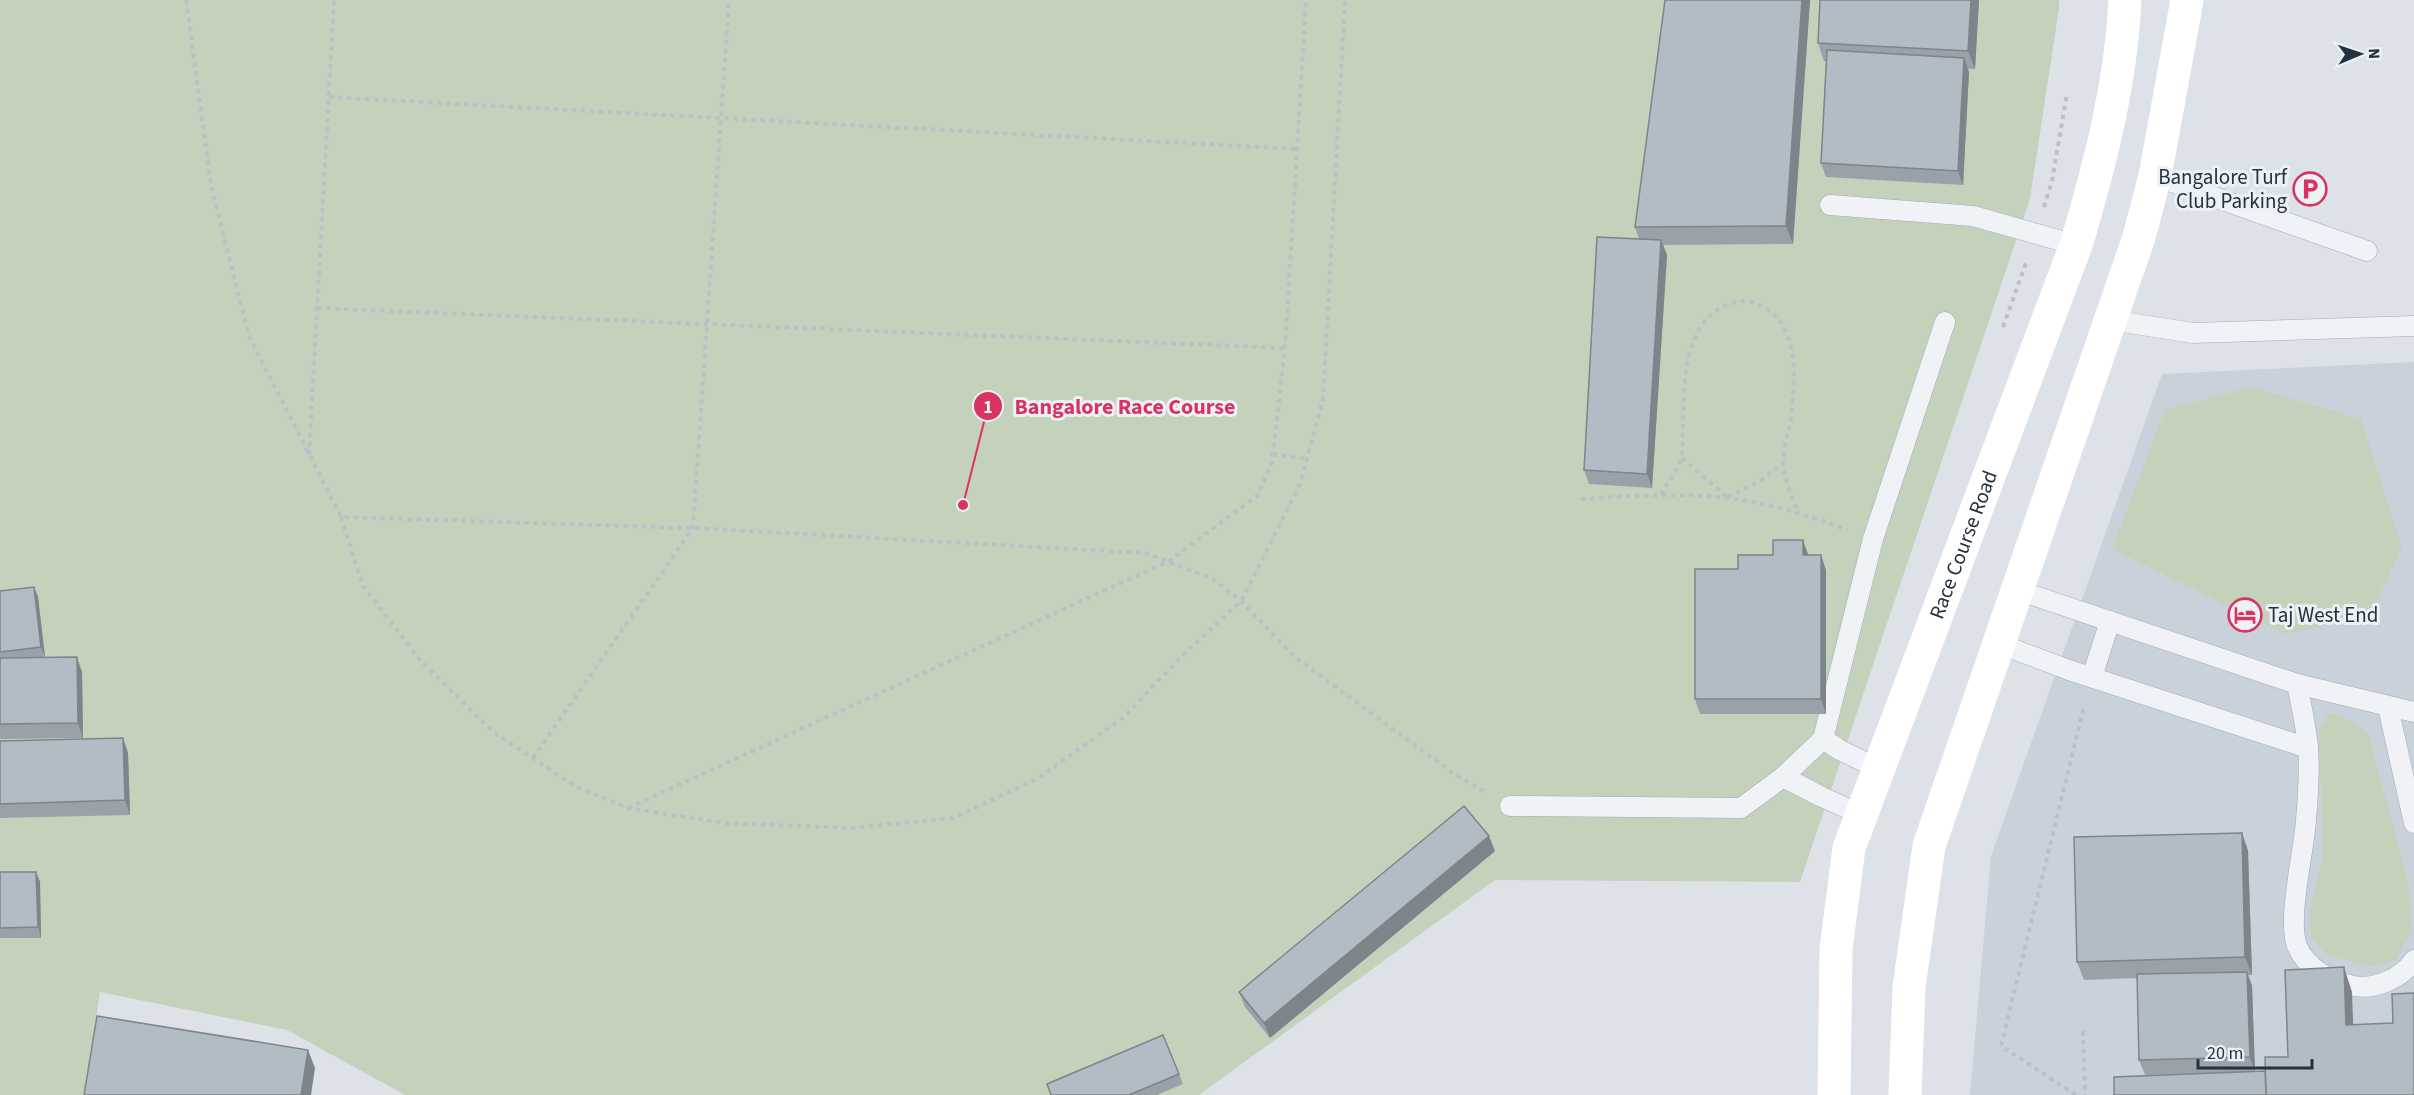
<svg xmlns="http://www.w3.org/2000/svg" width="2414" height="1095" viewBox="0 0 2414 1095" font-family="'Source Sans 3',sans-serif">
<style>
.built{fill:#c9d1da}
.green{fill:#c4d2bc}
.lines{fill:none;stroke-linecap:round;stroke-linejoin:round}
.service-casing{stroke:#a1a9b2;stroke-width:21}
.path{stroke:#bac0c6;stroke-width:4;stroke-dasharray:4.5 4.5;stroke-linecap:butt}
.service{stroke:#eff2f6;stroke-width:20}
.secondary{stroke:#fff;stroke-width:33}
.wall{fill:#99a2a9}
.shaded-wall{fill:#7d848a}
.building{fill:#b2bcc5;stroke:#7d848a;stroke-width:1.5}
.labels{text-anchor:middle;stroke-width:6;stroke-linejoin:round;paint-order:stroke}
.poi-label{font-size:21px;fill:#24313f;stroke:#ebf1f5;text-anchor:end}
.street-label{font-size:21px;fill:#24313f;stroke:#ebf1f5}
.leader{fill:none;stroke:#da3362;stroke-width:2}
.callout-dot{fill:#da3362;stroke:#ebf1f5;stroke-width:2}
.mark-label{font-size:18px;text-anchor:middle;font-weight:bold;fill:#fff}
.callout-label{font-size:22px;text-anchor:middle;font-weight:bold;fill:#da3362;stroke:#ebf1f5;stroke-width:6;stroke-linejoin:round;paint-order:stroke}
</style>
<rect width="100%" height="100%" fill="#dce2e8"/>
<!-- built -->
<path class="built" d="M2414 362V1095H1970L1991 856 2162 374Z"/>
<!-- green -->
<g class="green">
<path d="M0 0H2059V8L2030 199 1800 882 1495 880 1199 1095H405L287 1030 100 992 85 1095H0Z"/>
<path d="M2252 387 2361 419 2402 548 2371 614 2286 634 2112 549 2165 409Z"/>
<path d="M2329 714 2344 717 2368 732 2408 882 2412 931 2396 960 2372 967 2326 955 2311 936 2310 913 2323 853 2319 729Z"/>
</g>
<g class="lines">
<defs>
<g id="service">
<path d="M2155 176 2367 251"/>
<path d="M1830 205 1973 216 2076 245"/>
<path d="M2110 320 2193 333 2414 326"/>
<path d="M2017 590 2297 684 2414 712"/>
<path d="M1997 643 2069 670 2308 748"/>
<path d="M2092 677 2110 621"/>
<path d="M2297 684C2301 705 2306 726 2308 747 2310 770 2308 797 2306 820 2304 851 2287 920 2297 946 2307 969 2331 982 2354 986 2375 990 2402 978 2414 960"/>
<path d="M2388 707 2414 823"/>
<path d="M1823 739 1840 750 1879 769"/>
<path d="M1783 777 1822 797 1862 815"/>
<path d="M1510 806 1741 808 1783 777 1823 739 1873 539 1945 322"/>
</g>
</defs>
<!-- service casing -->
<use href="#service" class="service-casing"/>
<!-- path -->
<g class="path">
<path d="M186 0 211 185 249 336 341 517 693 528 1146 553 1213 579 1241 601 1296 658 1453 773 1485 792"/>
<path d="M329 97 1297 149"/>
<path d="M2044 207 2052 181 2067 93"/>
<path d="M317 308 1285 348"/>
<path d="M2003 327 2027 260"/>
<path d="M1273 454 1307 459"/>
<path d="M309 455 334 0"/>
<path d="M1682 458 1727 497"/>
<path d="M1661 495C1667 483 1677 471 1681 459 1684 450 1682 436 1683 427 1684 388 1682 332 1719 309 1732 301 1749 298 1762 306 1801 327 1795 380 1791 418 1789 432 1783 449 1783 463 1783 478 1793 497 1797 511"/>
<path d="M1728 497 1760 481 1783 464"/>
<path d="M1581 499C1630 496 1679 492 1728 498 1769 503 1808 515 1847 530"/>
<path d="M341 517 363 586 419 659 493 732 575 786 628 808 725 823 851 828 953 818 1037 779 1124 717 1181 657 1241 601 1300 484 1323 399 1345 0"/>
<path d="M533 758 693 528 729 0"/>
<path d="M628 808 1169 561 1258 495 1272 462 1285 348 1306 0"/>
<path d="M2083 1031 2085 1095"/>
<path d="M2076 1095 2001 1046 2084 706"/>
</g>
<!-- service -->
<use href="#service" class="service"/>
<!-- secondary -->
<g class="secondary">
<path id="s1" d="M1834 1095 1836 949 1849 848 2076 245C2100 165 2121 84 2125 0"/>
<path d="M1905 1095 1909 987 1929 846 2139 237 2155 176 2187 0"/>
</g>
</g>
<!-- wall -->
<g class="wall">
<path d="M1665 0H1810L1793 244 1663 245 1667 255 1652 488 1589 484 1584 470 1639 239 1635 227Z"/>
<path d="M1820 0H1979L1975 69H1968L1969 72 1963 185 1826 177 1821 163 1827 61H1824L1818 43Z"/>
<path d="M1738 569 1826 570V714H1700L1695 699Z"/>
<path d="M34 587 38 597 45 657 38 658 82 672 83 738 0 739V591Z"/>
<path d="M123 738 128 753 130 815 0 818V741Z"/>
<path d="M2242 833 2248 851 2252 975H2248L2252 986 2255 1072 2145 1075 2139 1060 2137 978 2084 980 2077 962Z"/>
<path d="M1495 851 1270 1038 1245 1007 1239 992Z"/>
<path d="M0 872H36L40 882 41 938H0Z"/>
<path d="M1179 1074 1183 1084 1157 1095H1051L1047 1084Z"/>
</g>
<!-- shaded-wall -->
<g class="shaded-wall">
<path d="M1802 0H1810L1793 244 1786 226Z"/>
<path d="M1971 0H1979L1975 69 1968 51Z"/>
<path d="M1964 58 1969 72 1963 185 1958 171Z"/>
<path d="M1661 240 1667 255 1652 488 1647 474Z"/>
<path d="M1803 540 1808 554V570L1803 555Z"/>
<path d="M1821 555 1826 570V714L1821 699Z"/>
<path d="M34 587 38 597 45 657 41 647Z"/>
<path d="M77 657 82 672 83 738 78 723Z"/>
<path d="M123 738 128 753 130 815 125 800Z"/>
<path d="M2242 833 2248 851 2252 975 2245 957Z"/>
<path d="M1489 836 1495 851 1270 1038 1264 1023Z"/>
<path d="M36 872 40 882 41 938 38 927Z"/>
<path d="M2344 967 2352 992 2354 1049 2346 1025Z"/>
<path d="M2247 972 2252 986 2255 1072 2250 1057Z"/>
<path d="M308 1050 315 1068 311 1095H301Z"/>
</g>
<!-- building -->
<g class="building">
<path d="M1665 0H1802L1786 226 1635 227Z"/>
<path d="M1820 0H1971L1968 51 1818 43Z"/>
<path d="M1827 50 1964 58 1958 171 1821 163Z"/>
<path d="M1597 237 1661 240 1647 474 1584 470Z"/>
<path d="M1773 540H1803V555H1821V699H1695V569H1738V555H1773Z"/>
<path d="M34 587 41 647 0 652V591Z"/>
<path d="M77 657 78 723 0 724V658Z"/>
<path d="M123 738 125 800 0 804V741Z"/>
<path d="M1464 806 1489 836 1264 1023 1239 992Z"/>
<path d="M2242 833 2245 957 2077 962 2074 837Z"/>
<path d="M0 872H36L38 927 0 928Z"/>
<path d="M2344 967 2346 1025 2393 1023 2392 994 2414 993V1095H2266L2265 1057H2288L2285 970Z"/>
<path d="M2247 972 2250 1057 2139 1060 2137 974Z"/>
<path d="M97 1016 308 1050 301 1095H84Z"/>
<path d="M1163 1035 1179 1074 1129 1095H1051L1047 1084Z"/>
<path d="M2265 1071 2266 1095H2114V1077Z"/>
</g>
<!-- icons -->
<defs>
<symbol id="parking-ring" viewBox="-11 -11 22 22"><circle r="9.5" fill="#ebf1f5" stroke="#da3362" stroke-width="1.5"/><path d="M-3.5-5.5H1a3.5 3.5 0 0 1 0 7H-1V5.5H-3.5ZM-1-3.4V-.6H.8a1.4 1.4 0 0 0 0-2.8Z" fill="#da3362"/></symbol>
<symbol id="hotel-ring" viewBox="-11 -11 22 22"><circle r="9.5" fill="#ebf1f5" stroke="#da3362" stroke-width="1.5"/><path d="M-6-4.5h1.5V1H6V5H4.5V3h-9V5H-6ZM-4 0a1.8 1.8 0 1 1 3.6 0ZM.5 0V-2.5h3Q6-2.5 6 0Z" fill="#da3362"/></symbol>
</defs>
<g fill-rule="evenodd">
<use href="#parking-ring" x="2291" y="170" width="38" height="38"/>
<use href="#hotel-ring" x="2226" y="596" width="38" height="38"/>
</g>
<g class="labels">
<!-- poi labels -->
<g class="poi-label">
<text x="2287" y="184">Bangalore Turf<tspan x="2287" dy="24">Club Parking</tspan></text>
<text x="2268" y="622" text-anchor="start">Taj West End</text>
</g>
<!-- street labels -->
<g class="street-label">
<text dy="7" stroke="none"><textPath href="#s1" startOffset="572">Race Course Road</textPath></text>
</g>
</g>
<!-- callouts -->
<path class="leader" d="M963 505L988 406"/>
<g class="callout-dot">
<circle cx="963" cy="505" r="6"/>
<circle cx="988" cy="406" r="15"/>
</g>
<g class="mark-label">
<text x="988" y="413">1</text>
</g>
<g class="callout-label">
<text x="1125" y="414">Bangalore Race Course</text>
</g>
<!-- north arrow -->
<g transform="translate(2360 54) rotate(88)" stroke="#ebf1f5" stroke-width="4.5" paint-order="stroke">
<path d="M0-4.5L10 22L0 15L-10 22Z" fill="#24313f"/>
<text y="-9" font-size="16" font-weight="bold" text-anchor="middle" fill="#24313f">N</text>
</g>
<!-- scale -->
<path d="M2198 1059v9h114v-9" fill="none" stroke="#24313f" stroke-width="3"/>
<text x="2207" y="1059" font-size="18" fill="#24313f" stroke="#ebf1f5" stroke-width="4.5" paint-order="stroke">20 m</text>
</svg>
